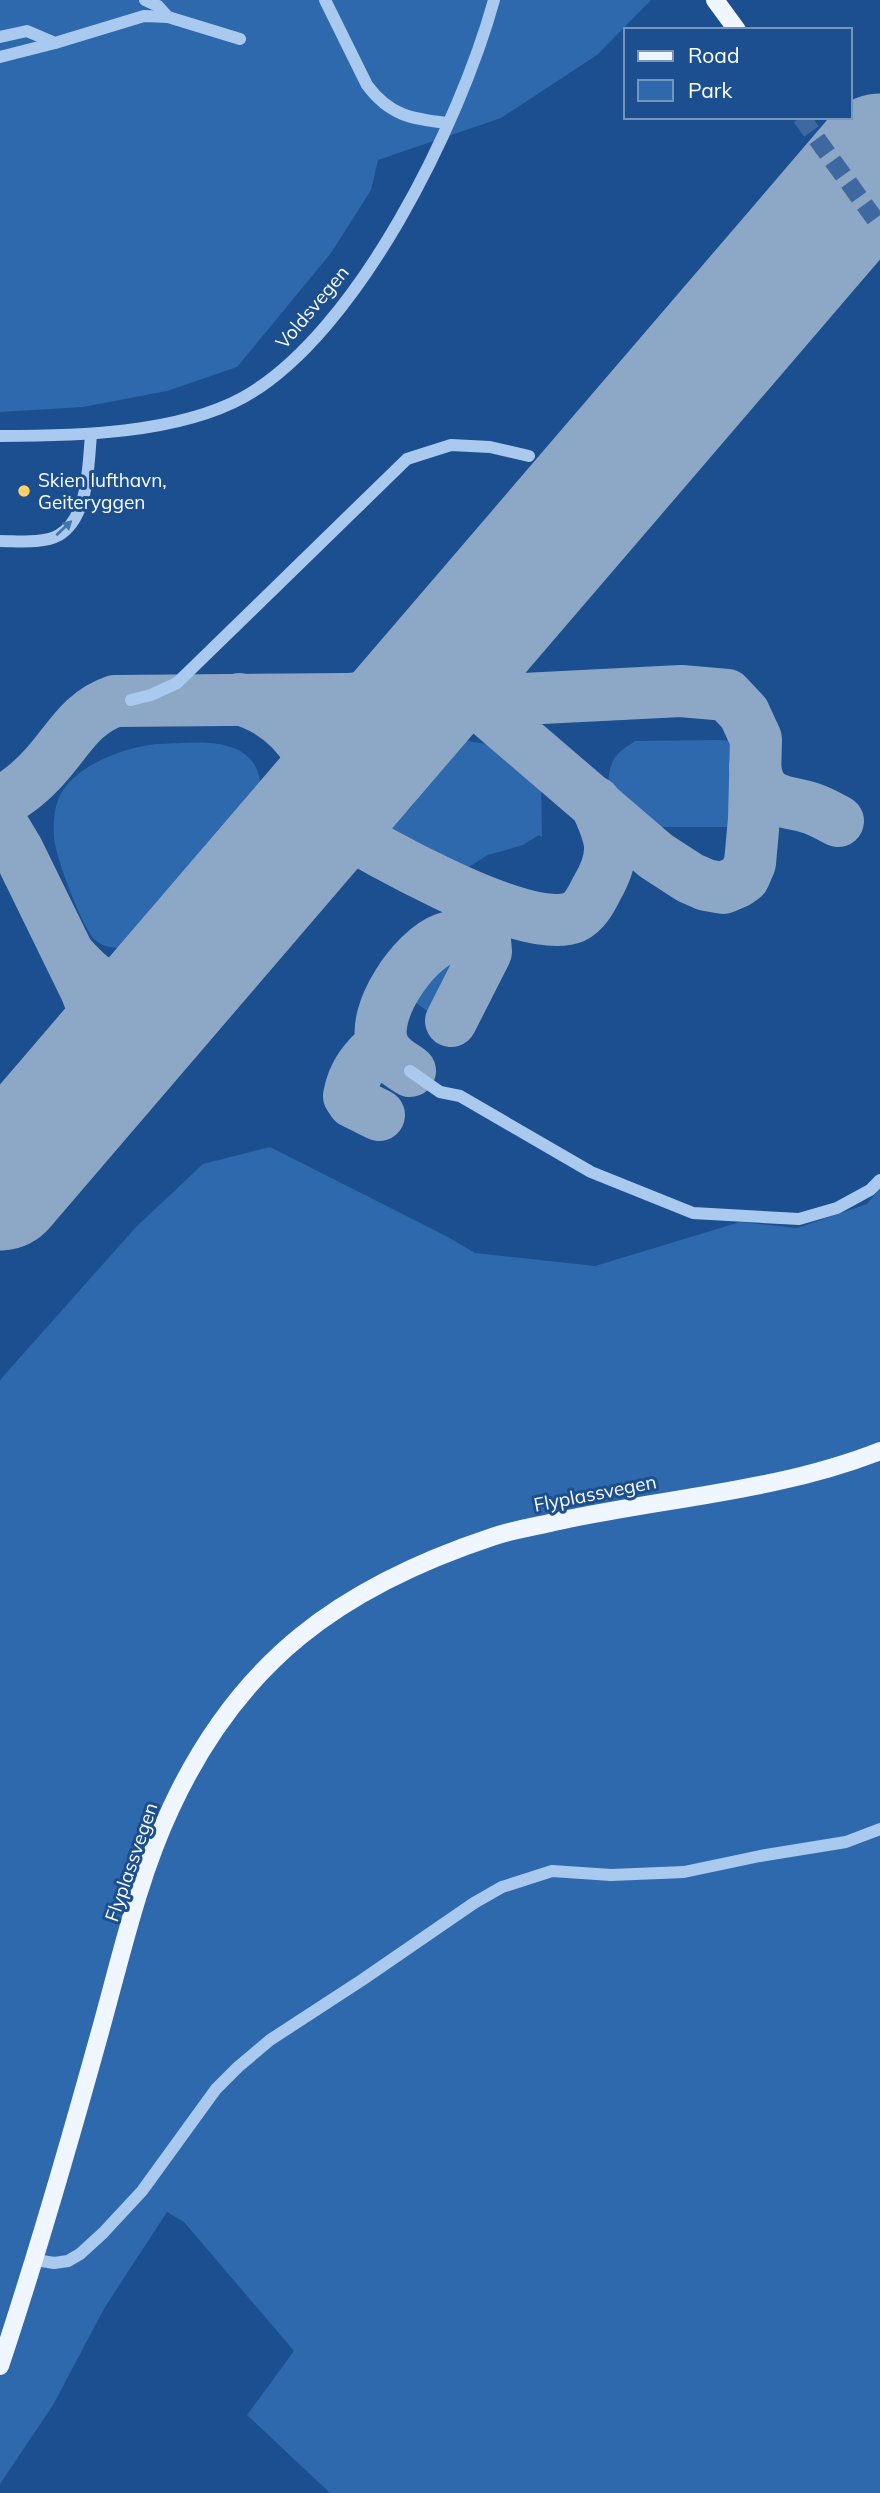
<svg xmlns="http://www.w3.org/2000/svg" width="880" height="2493" viewBox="0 0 880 2493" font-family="Mulish,sans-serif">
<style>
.green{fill:#2e69ad}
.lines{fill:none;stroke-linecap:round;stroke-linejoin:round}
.taxiway{stroke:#8da7c7;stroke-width:52}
.runway{stroke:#8da7c7;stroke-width:131}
.major-tunnel{stroke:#3d69a0;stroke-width:18;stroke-dasharray:18 9;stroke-linecap:butt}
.minor{stroke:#a9c9ee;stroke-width:12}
.major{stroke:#f0f6ff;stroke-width:18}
.oneway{fill:#4674ac}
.poi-dot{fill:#ffd166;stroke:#1b4f8f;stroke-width:2.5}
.labels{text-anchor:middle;stroke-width:6;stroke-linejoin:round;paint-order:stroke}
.street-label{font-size:19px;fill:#fff;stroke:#1b4f8f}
.poi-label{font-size:19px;fill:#fff;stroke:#1b4f8f;text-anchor:start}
</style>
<rect width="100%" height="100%" fill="#1b4f8f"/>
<!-- green -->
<g class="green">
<path d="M0 0H651L597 55 501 118 378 160 371 190 331 253 237 367 167 391 83 407 0 412Z"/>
<path d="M455 737C471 744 489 742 505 748 518 753 531 767 541 776L542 837 539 835 523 845 488 855 459 873 398 845V842L389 835 383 825 392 826 412 806Z"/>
<path d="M717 740 735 741 740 745V805L731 827H650C620 821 598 789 614 759 618 752 628 746 635 741Z"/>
<path d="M156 744C179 744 208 739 230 747 242 750 253 759 257 770 275 813 221 858 196 886 183 902 166 927 150 938 142 944 130 948 120 948 111 948 102 946 95 940 82 927 55 856 54 837 53 825 54 811 58 800 71 766 123 748 156 744Z"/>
<path d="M441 957 456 963 431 1014 415 1002 413 997 427 968 436 958Z"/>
<path d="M270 1147 446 1236 475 1253 595 1266 740 1222 797 1228 867 1204 880 1188V2493H330L247 2415 294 2351 184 2222 167 2212 105 2307 53 2405 0 2484V1380L136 1227 203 1164Z"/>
</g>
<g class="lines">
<!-- taxiway -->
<g class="taxiway">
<path d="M239 699C278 710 311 741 318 782 320 793 318 804 318 815 363 843 525 938 574 917 585 912 592 898 597 888 618 852 611 837 595 802"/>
<path d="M755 767C760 801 779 800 807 807 819 810 828 816 838 821"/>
<path d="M0 802C18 793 34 779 47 764 69 739 82 712 115 701L348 699 449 689 464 693 473 699 503 700 681 691 727 695 744 713 756 739 754 819 750 863 744 877 737 882 723 888 706 885 690 878 656 856 473 699C458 678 459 665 467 641"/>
<path d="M0 825 3 826 18 851 86 990C105 1034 92 1066 69 1105"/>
<path d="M69 955C78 964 86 974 97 981 131 1000 171 974 198 955"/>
<path d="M410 1071C400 1064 388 1058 383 1045 370 1013 414 950 444 939 456 934 469 937 482 938L485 940 486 952 451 1021"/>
<path d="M379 1115 353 1102 349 1096C353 1073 365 1059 382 1044"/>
</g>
<!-- runway -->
<path class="runway" d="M0 1185 880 159"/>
<!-- major-tunnel -->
<path class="major-tunnel" d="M801 117 880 226"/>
<!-- minor -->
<g class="minor">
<path d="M145 0 158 6 168 17"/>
<path d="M325 0 367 85C390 116 412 119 447 123"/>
<path d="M0 37 27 31 55 43 144 16 168 17 240 39"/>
<path d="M0 57 55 43"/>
<path d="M0 436C75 436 177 434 244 397 358 333 460 123 494 0"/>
<path d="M0 541C18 541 43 544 59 535 89 517 88 465 91 435"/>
<path d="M131 700 151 695 177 683 407 459 451 445 490 447 529 456"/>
<path d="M410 1071 440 1092 460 1096 591 1172 693 1213 799 1219 837 1208 870 1190 880 1180"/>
<path d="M36 2260 54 2263 68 2261 80 2254 103 2233 142 2191 216 2089 238 2067 270 2040 362 1980 474 1903 502 1887 552 1871 611 1875 684 1872 760 1856 846 1842 880 1829"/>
</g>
<!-- major -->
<g class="major">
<path d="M715 0 737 30"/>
<path d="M0 2366C37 2255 69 2144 100 2032 121 1957 138 1878 171 1808 239 1661 341 1587 492 1537 512 1530 533 1527 554 1522 662 1498 776 1492 880 1451"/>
</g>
</g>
<!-- one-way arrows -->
<defs><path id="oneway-solid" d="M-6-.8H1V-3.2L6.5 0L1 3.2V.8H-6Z" transform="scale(1.75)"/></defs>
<use class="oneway" href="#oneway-solid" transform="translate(64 528) rotate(-43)"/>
<!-- markers -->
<circle class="poi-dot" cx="24" cy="491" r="7"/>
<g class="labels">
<!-- street labels -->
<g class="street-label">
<text transform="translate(312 307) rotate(-50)" y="7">Voldsvegen</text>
<text transform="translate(595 1493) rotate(-11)" y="7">Flyplassvegen</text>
<text transform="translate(131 1862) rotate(-71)" y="7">Flyplassvegen</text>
</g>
<!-- poi labels -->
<g class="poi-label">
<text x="38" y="487">Skien lufthavn,<tspan x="38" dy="22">Geiteryggen</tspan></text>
</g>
</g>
<!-- legend -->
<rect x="624" y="28" width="228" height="91" fill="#1b4f8f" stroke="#7695bc" stroke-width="2"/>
<rect x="638" y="51" width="35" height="10" fill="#f0f6ff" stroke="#7695bc" stroke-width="2"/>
<text x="688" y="63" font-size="21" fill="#ffffff">Road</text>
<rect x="638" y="80" width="35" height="21" fill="#2e69ad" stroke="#7695bc" stroke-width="2"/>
<text x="688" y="98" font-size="21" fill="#ffffff">Park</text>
</svg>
